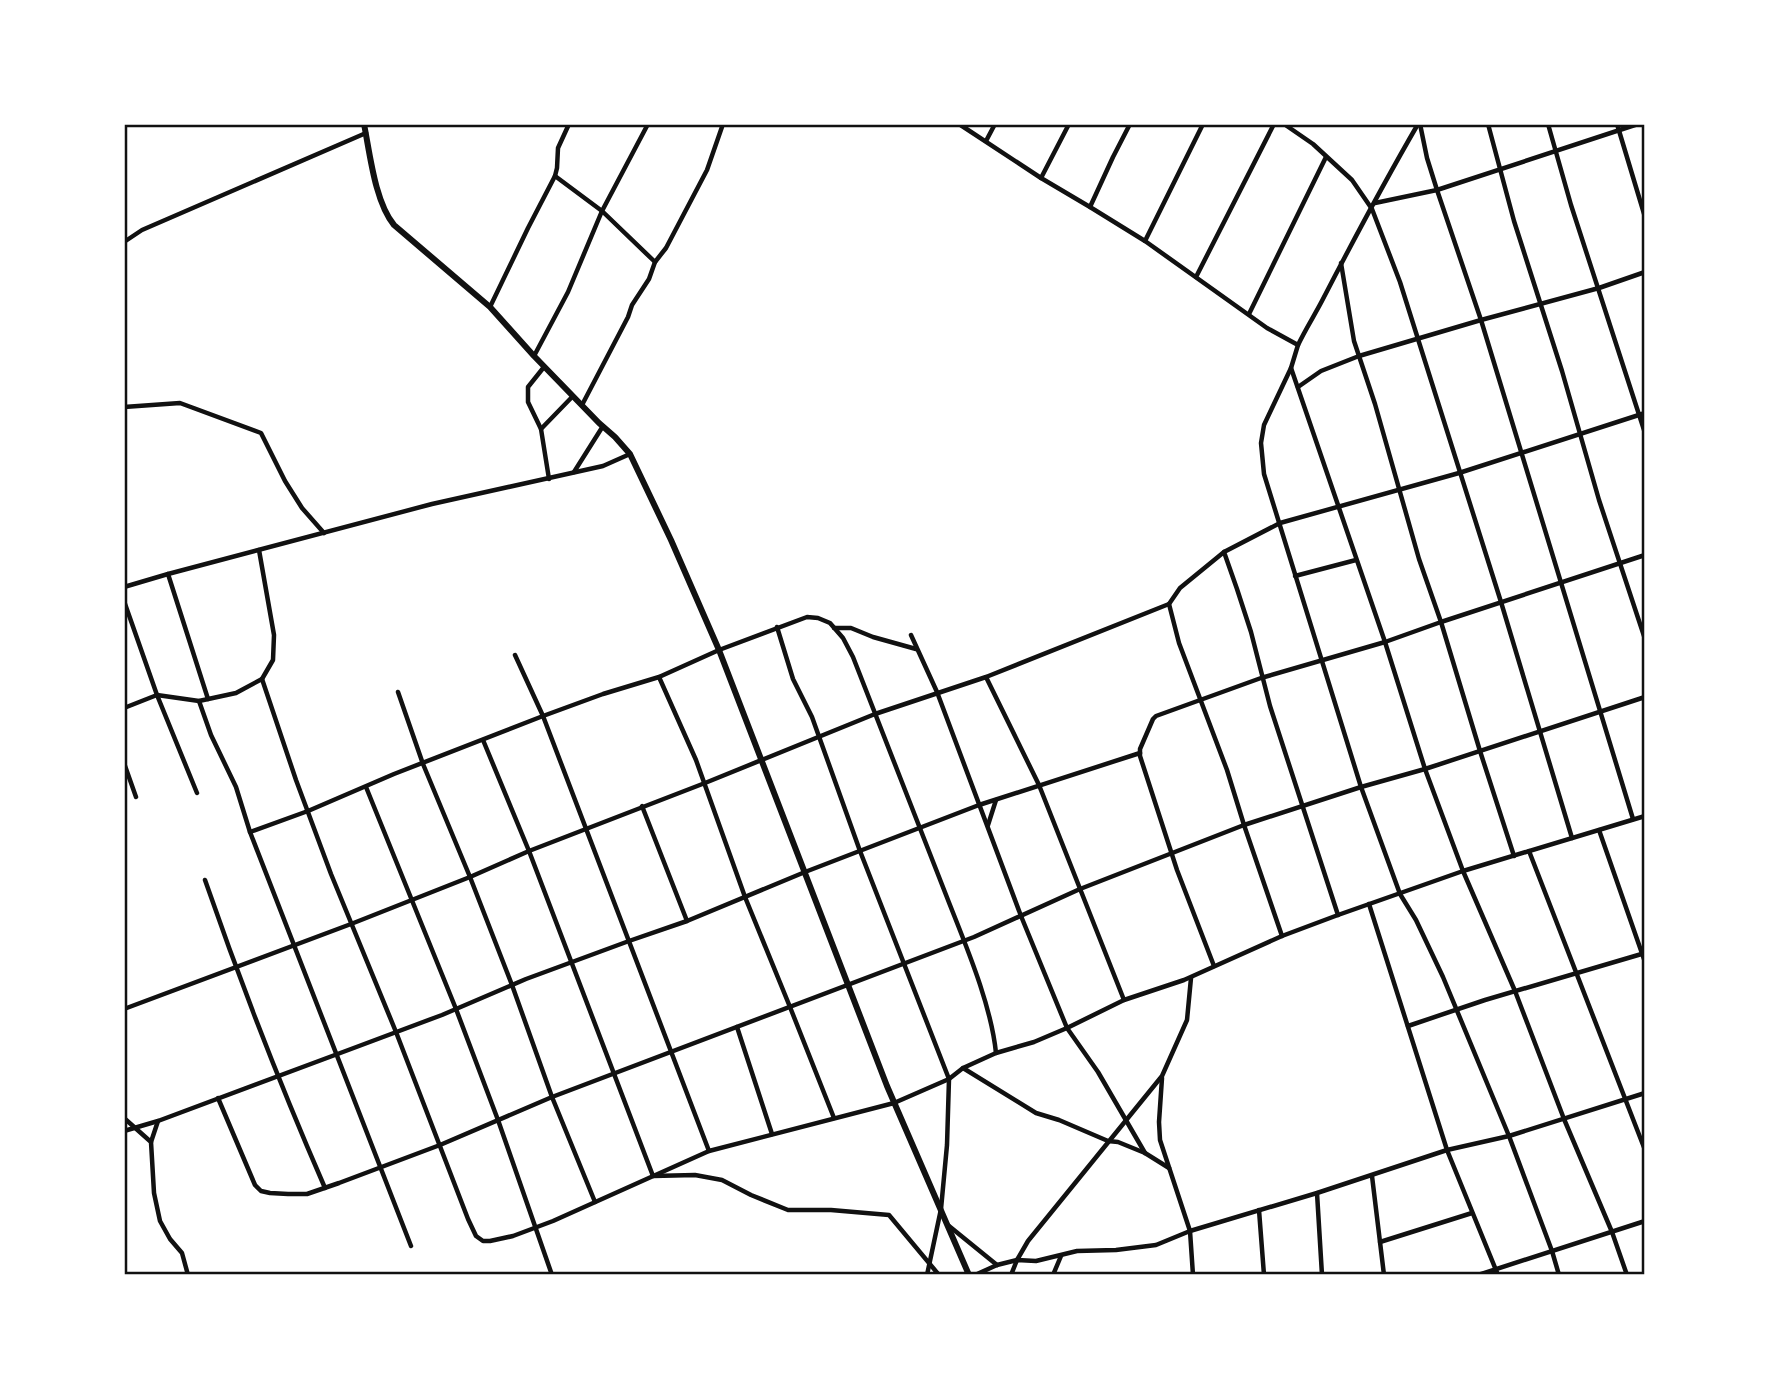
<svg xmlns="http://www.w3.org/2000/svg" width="1769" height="1399" viewBox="0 0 1769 1399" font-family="'DejaVu Sans',sans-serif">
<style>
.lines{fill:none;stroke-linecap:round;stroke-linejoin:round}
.minor{stroke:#111;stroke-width:4.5}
.secondary{stroke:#111;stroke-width:6}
.neatline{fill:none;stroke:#111;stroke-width:2.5}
</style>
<rect width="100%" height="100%" fill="#fff"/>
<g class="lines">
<!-- minor -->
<g class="minor">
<path d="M959 124 1041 178 1090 207 1145 241 1267 328 1298 345C1306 328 1316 313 1324 297 1354 239 1385 181 1418 124"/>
<path d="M1284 124 1313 144 1352 180 1372 209 1400 282 1501 602 1572 838"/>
<path d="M1420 124 1427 158 1437 190 1481 320 1633 819"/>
<path d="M1488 124 1514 221 1562 371 1599 500 1645 639"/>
<path d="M1548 124 1571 205 1645 433"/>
<path d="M1617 124 1645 217"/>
<path d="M986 141 995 124"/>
<path d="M555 176 602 211 655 262"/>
<path d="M1041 178 1069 124"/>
<path d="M1375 203 1437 190 1638 124"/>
<path d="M1090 207 1113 157 1130 124"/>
<path d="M1145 241 1203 124"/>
<path d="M124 242 142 230 366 133"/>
<path d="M1341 263 1354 341 1375 404 1419 559 1441 622 1480 751 1514 856"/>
<path d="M1196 277 1274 124"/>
<path d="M490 307 528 228 555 176 557 168 558 148 569 124"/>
<path d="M1249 314 1326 157"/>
<path d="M1298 345 1291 368 1264 425 1261 443 1264 474 1361 787 1400 894 1416 920 1443 977 1509 1136 1552 1251 1559 1275"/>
<path d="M534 356 568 292 602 211 648 124"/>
<path d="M544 367 528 387V402L541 429 549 479"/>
<path d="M1291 368 1385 642 1425 769 1463 871 1515 991 1564 1119 1612 1232 1627 1275"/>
<path d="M1298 387 1321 371 1359 356 1481 320 1599 288 1645 272"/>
<path d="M582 405 628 317 632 305 649 279 655 262 666 248 707 170 723 124"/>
<path d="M124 407 180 403 261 433 285 481 302 508 324 533"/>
<path d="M541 429 573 396"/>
<path d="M574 472 603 426"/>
<path d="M1224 552 1180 588 1169 604 1179 643 1227 770 1244 825 1282 936"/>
<path d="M168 574 208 699"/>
<path d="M1295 576 1356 560"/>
<path d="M124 587 168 574 432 504 603 466 630 454"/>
<path d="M124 601 157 695 197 793"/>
<path d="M777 627 793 679 812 717 860 851 949 1079 947 1145 941 1209 927 1275"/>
<path d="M834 628H851L873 637 916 649"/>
<path d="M911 635 937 692 1021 916 1067 1028 1098 1072 1145 1153"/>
<path d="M515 655 543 716 709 1151"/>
<path d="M659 677 696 760 745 897 790 1007 834 1118"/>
<path d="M986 677 1039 785 1124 1000"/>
<path d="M262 679 296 780 331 874 396 1032 468 1219 476 1236 483 1241H490L513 1236 553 1221 709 1151 894 1103 949 1079 963 1068 996 1053 1034 1042 1067 1028 1124 1000 1184 980 1282 936 1338 915 1463 871 1645 816"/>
<path d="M398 692 423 764 470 877 512 985 552 1097 595 1202"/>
<path d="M199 701 211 735 236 787 250 832 411 1246"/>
<path d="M124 708 157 695 199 701 236 693 262 679 273 660 274 635 259 550"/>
<path d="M483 740 529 851 653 1176 695 1175 722 1180 751 1195 788 1210H831L889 1215 939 1275"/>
<path d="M124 763 136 797"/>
<path d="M366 787 456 1009 498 1120 552 1275"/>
<path d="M642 806 687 921"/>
<path d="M988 825 996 800"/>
<path d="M1599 830 1645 962"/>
<path d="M250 832 308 811 394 774 543 716 603 694 659 677 719 650 807 617 818 618 830 623 843 638 853 657C884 738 917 819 948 900 966 946 991 1004 996 1053"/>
<path d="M1529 851 1645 1150"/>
<path d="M205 880C241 984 281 1087 325 1188"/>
<path d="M1369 904 1447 1150 1498 1275"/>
<path d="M1338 915 1270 706 1251 632 1237 589 1224 552 1280 523 1459 473 1645 413"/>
<path d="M1214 966 1177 870 1140 756V749L1153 719 1156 716 1261 678 1385 642 1441 622 1645 555"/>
<path d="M124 1009 351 924 470 877 529 851 705 783 875 714 986 677 1169 604"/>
<path d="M1408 1026 1485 1000 1645 953"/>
<path d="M737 1027 772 1134"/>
<path d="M963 1068 1036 1113 1059 1120 1108 1141 1118 1142 1145 1153 1169 1168"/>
<path d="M1162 1078 1159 1122 1160 1140 1190 1231 1193 1275"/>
<path d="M218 1098 255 1185 261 1191 270 1193 288 1194H307L339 1183 440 1145 552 1097 974 937 1080 889 1244 825 1361 787 1425 769 1645 697"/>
<path d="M124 1118 151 1142 154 1193 160 1221 170 1239 182 1253 188 1275"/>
<path d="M124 1131 158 1121 351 1049 442 1015 526 979 629 941 687 921 805 872 979 805 1140 753"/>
<path d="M151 1142 158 1121"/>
<path d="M1372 1176 1384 1275"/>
<path d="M1317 1193 1322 1275"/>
<path d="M1259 1210 1264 1275"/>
<path d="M949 1226 997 1265"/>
<path d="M1380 1242 1472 1213"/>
<path d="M975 1275 997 1265 1017 1260 1036 1261 1077 1251 1116 1250 1156 1245 1190 1231 1317 1193 1447 1150 1509 1136 1645 1093"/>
<path d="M1011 1275 1017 1260 1028 1241 1162 1076 1187 1020 1191 978"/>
<path d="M1053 1275 1061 1256"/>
<path d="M1478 1275 1645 1221"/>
</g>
<!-- secondary -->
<path class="secondary" d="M364 124C370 154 375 202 394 225L490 307 534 356 599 423 615 437 630 454 671 540 719 650 887 1086 969 1275"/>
</g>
<!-- border -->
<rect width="1769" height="1399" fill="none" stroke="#ffffff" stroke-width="252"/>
<rect x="126" y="126" width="1517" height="1147" class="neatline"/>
</svg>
